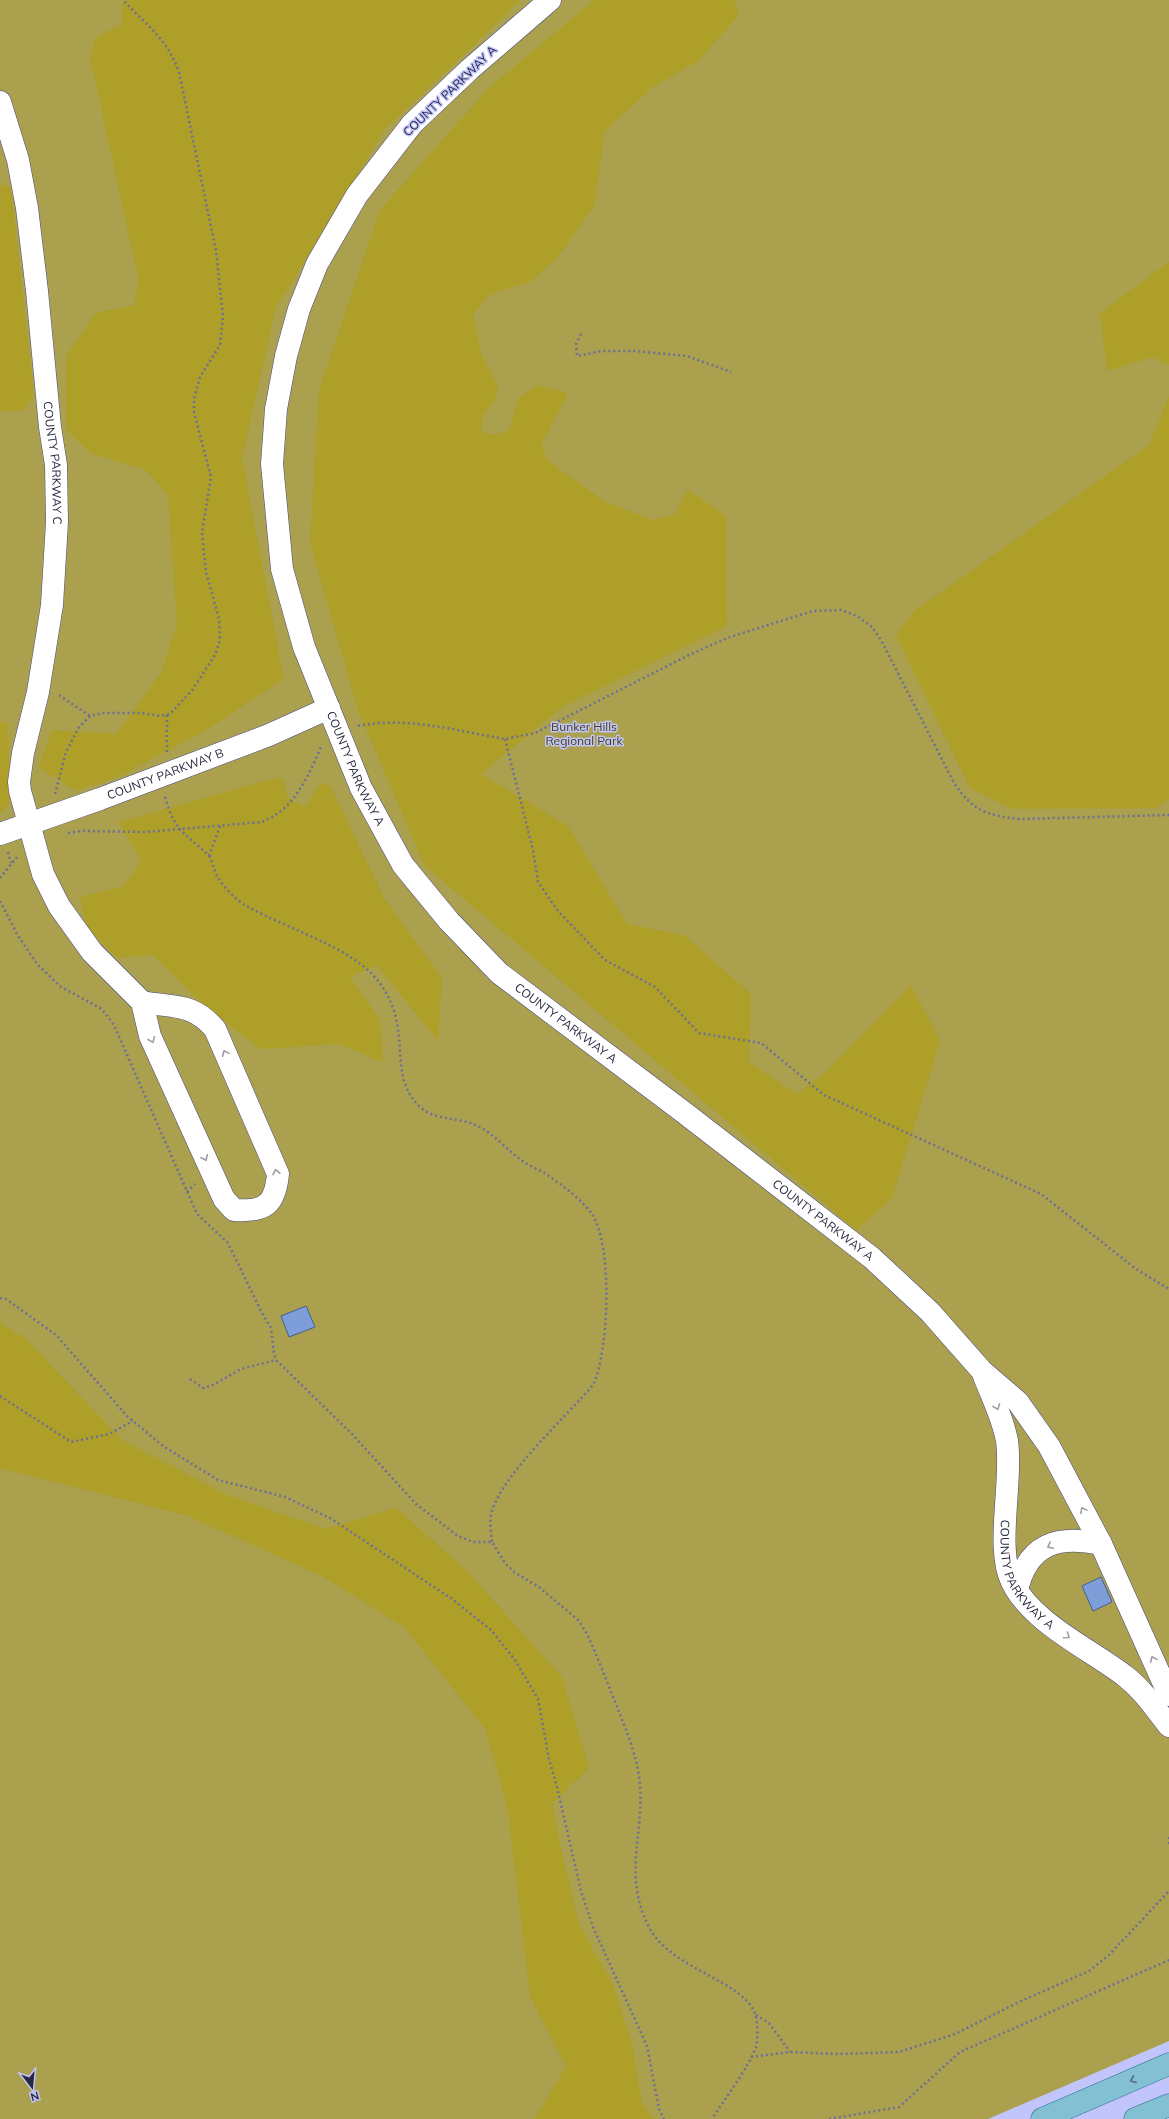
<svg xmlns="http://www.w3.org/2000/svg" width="1169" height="2119" viewBox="0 0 1169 2119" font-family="Mulish,sans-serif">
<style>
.green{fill:#aaa04e}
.forest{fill:#ad9f27}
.building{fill:#7e9ed9;stroke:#425f95}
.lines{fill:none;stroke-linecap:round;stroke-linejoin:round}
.minor-casing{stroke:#494882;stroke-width:23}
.major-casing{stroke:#2e6f8c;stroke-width:23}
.path{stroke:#6e6f96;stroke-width:2.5;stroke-dasharray:2 3;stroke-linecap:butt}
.minor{stroke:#fff;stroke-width:22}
.major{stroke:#83c0d3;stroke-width:22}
.oneway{stroke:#9e9eaa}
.oneway2{stroke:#506c83}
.labels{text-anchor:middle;stroke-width:3;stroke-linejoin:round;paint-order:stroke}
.street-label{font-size:12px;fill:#272741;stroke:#c2c5fb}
.park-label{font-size:12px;fill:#443e0e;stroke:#c2c5fb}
</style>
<rect width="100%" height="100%" fill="#c2c5fb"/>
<!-- green -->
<path class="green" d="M0 0H1169V2041L988 2119H0Z"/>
<!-- forest -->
<g class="forest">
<path d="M123 0H521L385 129 276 308 242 458 284 679 203 732 118 777 76 791 39 768 52 730 116 734 161 673 177 624 168 494 144 469 92 454 66 429V356L96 313 134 305 139 283 90 56 95 38 121 24Z"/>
<path d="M594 0H734L739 15 698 61 653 87 605 131 594 206 558 257 530 282 490 294 473 314 481 354 498 386 494 402 484 413 481 430 491 435 508 431 519 397 538 385 568 393 542 443 547 460 604 501 652 520 675 514 688 490 726 516 727 626 562 707 481 774 568 826 627 924 684 935 751 994 749 1062 797 1094 824 1074 911 985 940 1041 892 1198 856 1230 424 865 358 710 310 543 319 390 380 210 488 89Z"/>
<path d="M0 184 11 188 34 394 24 411H0Z"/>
<path d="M1169 262V365L1153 357 1107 371 1100 313Z"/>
<path d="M1169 396V799L1156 808 1012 809 970 788 896 636 913 612 1149 445Z"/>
<path d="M0 723H8L10 803 0 814Z"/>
<path d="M282 778 288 798 305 807 321 783 331 787 384 898 442 978 438 1041 377 965 350 977 380 1020 383 1062 338 1044 261 1049 204 1006 153 955 117 958 87 928 80 897 124 886 141 861 119 822 268 780Z"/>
<path d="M0 1323 26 1339 122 1440 227 1495 325 1529 396 1508 465 1569 562 1677 589 1768 552 1803 563 1859 579 1924 615 1989 632 2045 642 2103 653 2119H535L566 2066 530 1996 508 1811 486 1730 404 1627 322 1576 188 1516 0 1468Z"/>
</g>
<!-- building -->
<g class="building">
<path d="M306 1306 315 1327 289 1337 281 1316Z"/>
<path d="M1101 1577 1112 1602 1093 1611 1082 1586Z"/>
</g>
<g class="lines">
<defs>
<g id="minor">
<path id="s1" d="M550 0 470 69 412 124 357 195 317 264 299 309 286 356 276 409 272 464 282 569 304 647 361 788 403 865 449 921 499 973 686 1114 872 1258 930 1312 982 1371 1018 1402 1049 1446 1101 1544 1169 1695"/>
<path id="s2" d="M0 102 18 160 27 208 37 291 50 427 56 465 57 522 52 605 38 692 23 753 19 782 20 791 43 874 59 906 92 952 142 1002 150 1036 224 1199 234 1210C265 1212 275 1205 278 1174L215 1029C192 1002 173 1008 142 1002"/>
<path id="s3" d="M0 834 100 799 269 735 329 708"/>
<path id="s4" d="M984 1376C992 1397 1003 1418 1007 1441 1013 1481 995 1548 1012 1582 1032 1623 1090 1649 1125 1676 1143 1690 1155 1708 1169 1726"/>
<path d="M1017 1590C1028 1543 1058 1535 1101 1544"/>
</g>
<g id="major">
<path d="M1042 2119 1169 2064"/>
<path d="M1135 2119 1169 2105"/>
</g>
</defs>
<!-- minor casing -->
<use href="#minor" class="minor-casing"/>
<!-- major casing -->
<use href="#major" class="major-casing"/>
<!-- path -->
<g class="path">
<path d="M581 334 576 344 577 356 602 351H635L687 356 731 372"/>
<path d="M59 695 90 716"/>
<path d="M167 715V752"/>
<path d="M358 726C405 716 458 731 505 739L535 733 691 654 730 637 813 611 841 610 857 616 872 627 881 640 954 783C974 812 986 815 1020 819L1169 815"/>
<path d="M505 739 533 850 538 882 558 911 605 960 655 987 699 1033 761 1043 824 1095 1041 1194 1136 1269 1169 1289"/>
<path d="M55 794 66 752 79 727 90 716 103 713H142L160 716 170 714 193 689 215 655 220 640 219 619 206 572 202 533 211 477 194 412V399L200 377 220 345 223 316 216 251 179 72C166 37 147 26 123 0"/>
<path d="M165 797C175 832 182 830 207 854 213 859 213 869 217 876 223 886 235 899 245 905 283 927 339 943 370 972 386 988 395 1007 398 1029 402 1057 397 1084 419 1106 434 1121 458 1117 476 1125 493 1133 507 1150 521 1160 529 1166 538 1169 546 1174 562 1185 581 1199 592 1214 613 1246 609 1352 593 1385 566 1417 503 1474 492 1511 489 1521 491 1532 492 1542"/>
<path d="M68 833 82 831 145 832 262 822C268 819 275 816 281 811 300 796 312 767 322 745"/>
<path d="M8 852 11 863"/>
<path d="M209 856 220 826"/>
<path d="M0 878 17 857"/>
<path d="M0 901 17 934 37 964 61 987 102 1009 114 1025 193 1205 197 1214 228 1243 262 1313 271 1328 274 1354 276 1360 352 1434 416 1504 458 1536 473 1542H492L505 1563 514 1572 539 1587 578 1620 586 1632C597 1655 606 1680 616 1704 626 1730 638 1758 640 1785 644 1835 623 1875 648 1925 668 1969 744 1980 755 2014 758 2021 758 2039 756 2047 749 2067 724 2100 712 2119"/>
<path d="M187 1192 195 1184"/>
<path d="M0 1298 6 1299 56 1335 127 1416 163 1446 218 1480 285 1497 330 1518 452 1599 491 1630 515 1660 538 1699 549 1759 557 1787 581 1891 593 1927 647 2046 659 2109 664 2119"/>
<path d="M190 1379 203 1388 213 1385 241 1369 276 1360"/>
<path d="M0 1396 71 1442 109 1434 133 1421"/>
<path d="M1169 1837V1844"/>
<path d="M756 2015 769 2023 790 2052"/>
<path d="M751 2057 790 2052 837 2054 899 2052 955 2034 1021 2001 1089 1971 1109 1955 1169 1891"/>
<path d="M829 2119 899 2107 960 2052 1169 1960"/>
</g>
<!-- minor -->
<use href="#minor" class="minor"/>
<!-- major -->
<use href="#major" class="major"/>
</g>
<!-- one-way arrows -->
<defs><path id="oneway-chevron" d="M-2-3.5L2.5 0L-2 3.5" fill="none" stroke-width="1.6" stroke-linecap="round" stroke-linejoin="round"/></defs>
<g class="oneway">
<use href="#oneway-chevron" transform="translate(152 1040) rotate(68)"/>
<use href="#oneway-chevron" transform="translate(225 1053) rotate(-114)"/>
<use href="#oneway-chevron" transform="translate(205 1158) rotate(65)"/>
<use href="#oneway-chevron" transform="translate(276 1172) rotate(-102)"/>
<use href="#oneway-chevron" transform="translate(997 1407) rotate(68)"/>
<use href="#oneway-chevron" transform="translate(1083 1510) rotate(-118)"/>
<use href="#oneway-chevron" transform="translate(1050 1546) rotate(155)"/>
<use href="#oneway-chevron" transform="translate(1067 1636) rotate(35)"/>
<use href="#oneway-chevron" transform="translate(1153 1659) rotate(-114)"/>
</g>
<use class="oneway2" href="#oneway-chevron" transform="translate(1133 2080) rotate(157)"/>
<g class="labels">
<!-- street labels -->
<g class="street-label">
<text transform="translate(450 91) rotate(-44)" y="4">COUNTY PARKWAY A</text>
<text dy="4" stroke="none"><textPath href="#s2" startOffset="366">COUNTY PARKWAY C</textPath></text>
<text dy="4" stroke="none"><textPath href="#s1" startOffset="880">COUNTY PARKWAY A</textPath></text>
<text dy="4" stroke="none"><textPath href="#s3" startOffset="176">COUNTY PARKWAY B</textPath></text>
<text dy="4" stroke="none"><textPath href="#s1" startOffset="1216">COUNTY PARKWAY A</textPath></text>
<text dy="4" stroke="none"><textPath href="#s1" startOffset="1540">COUNTY PARKWAY A</textPath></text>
<text dy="4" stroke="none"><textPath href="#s4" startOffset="210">COUNTY PARKWAY A</textPath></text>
</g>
<!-- park labels -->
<g class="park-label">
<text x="584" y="731">Bunker Hills<tspan x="584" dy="14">Regional Park</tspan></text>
</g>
</g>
<!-- north arrow -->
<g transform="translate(32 2087) rotate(164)" stroke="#c2c5fb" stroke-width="3" paint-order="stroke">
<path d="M0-3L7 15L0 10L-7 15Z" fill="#272741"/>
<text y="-6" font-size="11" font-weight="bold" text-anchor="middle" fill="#272741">N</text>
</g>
</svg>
